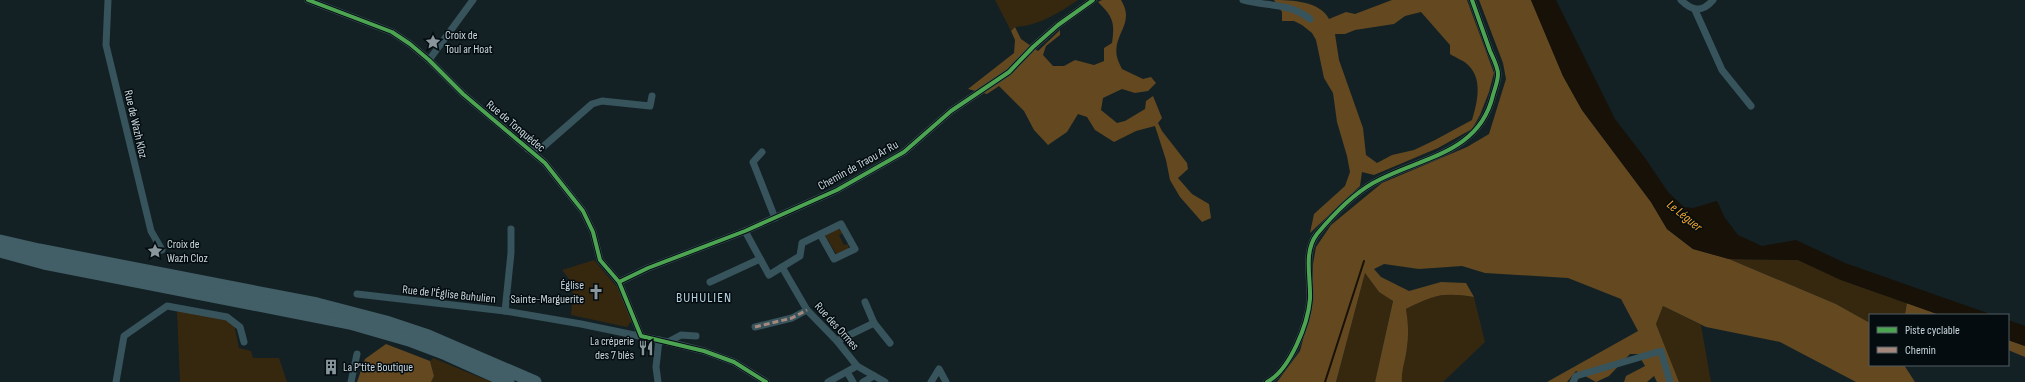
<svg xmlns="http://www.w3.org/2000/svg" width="2025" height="382" viewBox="0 0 2025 382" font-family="'Sofia Sans Condensed',sans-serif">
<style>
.green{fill:#36270f}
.forest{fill:#634820;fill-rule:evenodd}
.water{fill:#171107}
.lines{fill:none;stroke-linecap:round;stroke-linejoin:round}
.stream{stroke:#171107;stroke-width:2}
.street{stroke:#37535b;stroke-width:7}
.highway{stroke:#425e66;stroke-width:13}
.quiet{stroke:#a5887d;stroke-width:3;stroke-dasharray:6 3;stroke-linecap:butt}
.cycleway-casing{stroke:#040c10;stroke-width:6}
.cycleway{stroke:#4ca352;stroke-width:4}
.labels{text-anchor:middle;stroke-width:3;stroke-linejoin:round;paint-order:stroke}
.poi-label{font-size:12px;fill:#c8d7dd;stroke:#040c10;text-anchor:start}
.street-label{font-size:12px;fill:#c8d7dd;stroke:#040c10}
.water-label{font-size:13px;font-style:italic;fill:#fbac2d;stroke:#040c10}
.quarter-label{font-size:14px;letter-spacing:1px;fill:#b6d3de;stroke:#040c10}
</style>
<rect width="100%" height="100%" fill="#132125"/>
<!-- green -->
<g class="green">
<path d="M995 0H1078C1059 13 1038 26 1015 27L1011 31Z"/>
<path d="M838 228 844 233 839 235 844 245 849 244 848 249 837 255 826 237V234Z"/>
<path d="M1729 259 1798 260 1841 280 1907 303 1905 314 1870 315V323L1836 304Z"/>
<path d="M594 260 617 287 632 320 627 327 571 315 573 284 562 270Z"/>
<path d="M1365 273 1379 292 1393 300 1375 382H1336Z"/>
<path d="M1452 294 1474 297 1485 342 1443 382H1402C1400 370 1406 359 1407 347 1409 334 1407 322 1406 309L1427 298Z"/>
<path d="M1663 306 1701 325 1711 382H1679L1656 324Z"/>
<path d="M181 311 224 319 234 324 239 348 251 351 253 358H279L287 382H180L177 312Z"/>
<path d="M433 358 491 382H431L434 376 430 361Z"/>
</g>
<!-- forest -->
<g class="forest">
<path d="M1102 0H1121C1136 24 1112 34 1117 57 1118 61 1120 65 1122 69L1143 79 1151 77 1156 83 1148 91 1135 93 1122 89 1103 98 1101 110 1117 123 1125 121 1145 109 1146 101 1153 96 1162 118 1158 123 1162 131 1187 163 1188 169 1178 178 1192 194 1209 204 1211 218 1202 222 1180 197 1170 180 1166 160 1155 126 1136 131 1114 142 1095 130 1087 117 1078 114 1067 132 1048 145 1034 130 1024 111 999 86 987 94 968 89 1014 53 1015 40 1011 31 1015 27 1021 39 1038 51 1060 30V35L1046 46 1043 55 1053 66H1064L1075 60 1094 65 1104 61V48L1112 43C1115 22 1113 17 1098 2Z"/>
<path d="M1274 0C1291 0 1320 1 1329 19L1346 12 1355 14 1392 0H1467L1494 73 1489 92 1480 115 1472 129 1438 148 1374 175 1362 172 1360 186 1310 233 1314 214 1345 186 1350 172 1347 156 1337 122 1333 93 1324 78 1316 40 1312 33 1302 25 1294 21H1282V12ZM1421 12 1450 45V54C1456 58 1465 61 1469 66 1483 80 1477 104 1472 120L1435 140 1414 150 1392 155 1377 163 1366 155 1363 128 1339 60 1335 34H1345L1355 30 1394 24 1405 16Z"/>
<path d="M1479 0H1531L1563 76 1582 110 1651 202 1667 229 1693 249 1729 259 1836 304 1870 323V365H1904L1915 382H1856L1780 342 1706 327 1663 306 1656 324 1679 382H1657L1654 376 1647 382H1624L1626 376 1645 366 1638 354H1630L1609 376 1596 382 1576 371 1567 382H1547L1638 331 1621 299 1568 278 1485 273 1462 266 1419 269 1384 264 1374 269 1381 277 1409 291 1441 282 1466 283 1474 297C1443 292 1433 295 1406 309 1408 322 1409 334 1407 347 1406 359 1401 370 1402 382H1375L1393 301 1379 292 1365 273 1336 382H1277L1300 351 1313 302V264L1316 247 1331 225 1382 183 1467 147 1489 134 1506 79 1503 63Z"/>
<path d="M1907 303 1940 315 1905 314Z"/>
<path d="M2008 340 2025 346V357L2008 350Z"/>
<path d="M386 344 430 361 434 376 431 382H357L365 359Z"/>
</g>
<!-- water -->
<g class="water">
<path d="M1531 0H1556L1615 119 1645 158 1668 192 1684 207 1693 208 1717 201 1725 218 1738 235 1762 246 1796 240 1845 263 1993 315H1940L1841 280 1798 260 1729 259 1693 249 1667 229 1651 202 1582 110 1563 76Z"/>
<path d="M2008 320 2025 326V346L2008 340Z"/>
</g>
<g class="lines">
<!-- stream -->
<path class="stream" d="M1325 382 1364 261"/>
<!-- street -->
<g class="street">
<path d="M108 0 106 45 151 231 162 250"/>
<path d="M308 0 392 32 410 44 429 60 463 94 545 163 583 211 593 232 600 260 619 282 641 336"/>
<path d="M1243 0C1268 7 1288 2 1310 19"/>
<path d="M1681 0C1692 11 1702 13 1713 0"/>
<path d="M1695 10 1722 70 1751 106"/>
<path d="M429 60 473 0"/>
<path d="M528 149H535L544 146 592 104 602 101 650 106 652 96"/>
<path d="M762 152 753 162 775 218"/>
<path d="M745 231 769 275 782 267 807 310 837 341 857 366 885 382"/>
<path d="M782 267 800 256 802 243 841 224 855 249 834 259 820 234"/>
<path d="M619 282 648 268 745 231 837 190 904 152 951 111 1009 72 1033 47 1058 25 1093 0"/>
<path d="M710 282 760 259"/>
<path d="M357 294 505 311 581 324 668 342 704 351 734 362 766 382"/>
<path d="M865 302 874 323 890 343"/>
<path d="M505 311 511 253V229"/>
<path d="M755 327 792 318 807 310"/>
<path d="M837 341 874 323"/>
<path d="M668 342 681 335 696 336"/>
<path d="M847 372 853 382"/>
<path d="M116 382 124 336 167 306 227 317 240 327 244 342"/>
<path d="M351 382 357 354"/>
<path d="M658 382 656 367 659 340"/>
<path d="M828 382 857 366"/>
<path d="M863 382 874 376"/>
<path d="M931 382 939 369 946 382"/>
<path d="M1267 382C1290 370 1308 324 1310 299 1311 278 1303 252 1317 234 1332 216 1352 195 1373 183 1419 157 1479 155 1493 95 1495 88 1498 81 1498 74 1498 67 1493 58 1490 51 1484 34 1478 17 1472 0"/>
<path d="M1573 382 1576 376 1661 351 1670 382"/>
</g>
<!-- highway -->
<g class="highway">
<path d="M0 241 39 250 317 304 386 322 428 336 535 382"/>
<path d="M0 251 44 263 350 323 409 340 446 354 508 382"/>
</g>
<!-- quiet -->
<path class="quiet" d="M755 327 792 318 807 310"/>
<defs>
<g id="cycleway">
<path d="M308 0 392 32 410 44 429 60 463 94 545 163 583 211 593 232 600 260 619 282 641 336 704 351 734 362 766 382"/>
<path d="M619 282 648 268 745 231 837 190 904 152 951 111 1009 72 1033 47 1058 25 1093 0"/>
<path d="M1267 382C1290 370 1308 324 1310 299 1311 278 1303 252 1317 234 1332 216 1352 195 1373 183 1419 157 1479 155 1493 95 1495 88 1498 81 1498 74 1498 67 1493 58 1490 51 1484 34 1478 17 1472 0"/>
</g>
</defs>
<!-- cycleway casing -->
<use href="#cycleway" class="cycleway-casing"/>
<!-- cycleway -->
<use href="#cycleway" class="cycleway"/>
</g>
<!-- icons -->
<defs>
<symbol id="sight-bare" viewBox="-9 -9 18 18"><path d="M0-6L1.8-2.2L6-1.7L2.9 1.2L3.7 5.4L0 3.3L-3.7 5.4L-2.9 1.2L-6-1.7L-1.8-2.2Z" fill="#89979d" stroke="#040c10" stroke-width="2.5" paint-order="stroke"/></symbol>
<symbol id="church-bare" viewBox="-9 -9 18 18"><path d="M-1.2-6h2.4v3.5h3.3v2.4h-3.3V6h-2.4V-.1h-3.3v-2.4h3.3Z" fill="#89979d" stroke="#040c10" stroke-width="2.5" paint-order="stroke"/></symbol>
<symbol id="restaurant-bare" viewBox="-9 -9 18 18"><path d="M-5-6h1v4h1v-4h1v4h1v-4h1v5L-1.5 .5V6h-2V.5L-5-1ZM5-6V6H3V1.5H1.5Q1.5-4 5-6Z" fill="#89979d" stroke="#040c10" stroke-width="2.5" paint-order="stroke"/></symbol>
<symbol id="building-bare" viewBox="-9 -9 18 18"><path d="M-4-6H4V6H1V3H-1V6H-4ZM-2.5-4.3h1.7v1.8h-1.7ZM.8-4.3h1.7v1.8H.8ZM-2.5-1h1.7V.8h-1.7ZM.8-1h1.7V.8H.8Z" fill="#89979d" stroke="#040c10" stroke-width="2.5" paint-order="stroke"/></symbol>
</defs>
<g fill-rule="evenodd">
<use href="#sight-bare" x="422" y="31" width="22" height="22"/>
<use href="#sight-bare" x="144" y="240" width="22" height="22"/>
<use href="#church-bare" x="585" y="281" width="22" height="22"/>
<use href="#restaurant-bare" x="635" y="337" width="22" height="22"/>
<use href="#building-bare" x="320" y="356" width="22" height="22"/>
</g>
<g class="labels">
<!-- poi labels -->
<g class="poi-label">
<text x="445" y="39">Croix de<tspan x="445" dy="14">Toul ar Hoat</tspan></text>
<text x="167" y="248">Croix de<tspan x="167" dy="14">Wazh Cloz</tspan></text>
<text x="584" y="289" text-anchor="end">Église<tspan x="584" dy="14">Sainte-Marguerite</tspan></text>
<text x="634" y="345" text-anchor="end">La créperie<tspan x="634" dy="14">des 7 blés</tspan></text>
<text x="343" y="371">La P'tite Boutique</text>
</g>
<!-- street labels -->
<g class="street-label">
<text transform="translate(136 124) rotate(77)" y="4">Rue de Wazh Kloz</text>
<text transform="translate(516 126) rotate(40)" y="4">Rue de Tonquédec</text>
<text transform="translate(858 165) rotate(-29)" y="4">Chemin de Traou Ar Ru</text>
<text transform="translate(449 294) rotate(6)" y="4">Rue de l'Église Buhulien</text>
<text transform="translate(837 326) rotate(48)" y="4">Rue des Ormes</text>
</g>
<!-- water labels -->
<g class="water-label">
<text transform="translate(1685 215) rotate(39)" y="5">Le Léguer</text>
</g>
<!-- quarter labels -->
<g class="quarter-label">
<text x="704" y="302">BUHULIEN</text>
</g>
</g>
<!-- legend -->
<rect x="1869" y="314" width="140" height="52" fill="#040c10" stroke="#525d62"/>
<rect x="1877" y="327" width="20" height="6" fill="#4ca352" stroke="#525d62"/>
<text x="1905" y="334" font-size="12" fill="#c8d7dd">Piste cyclable</text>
<rect x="1877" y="347" width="20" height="6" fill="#a5887d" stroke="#525d62"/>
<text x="1905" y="354" font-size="12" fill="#c8d7dd">Chemin</text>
</svg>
